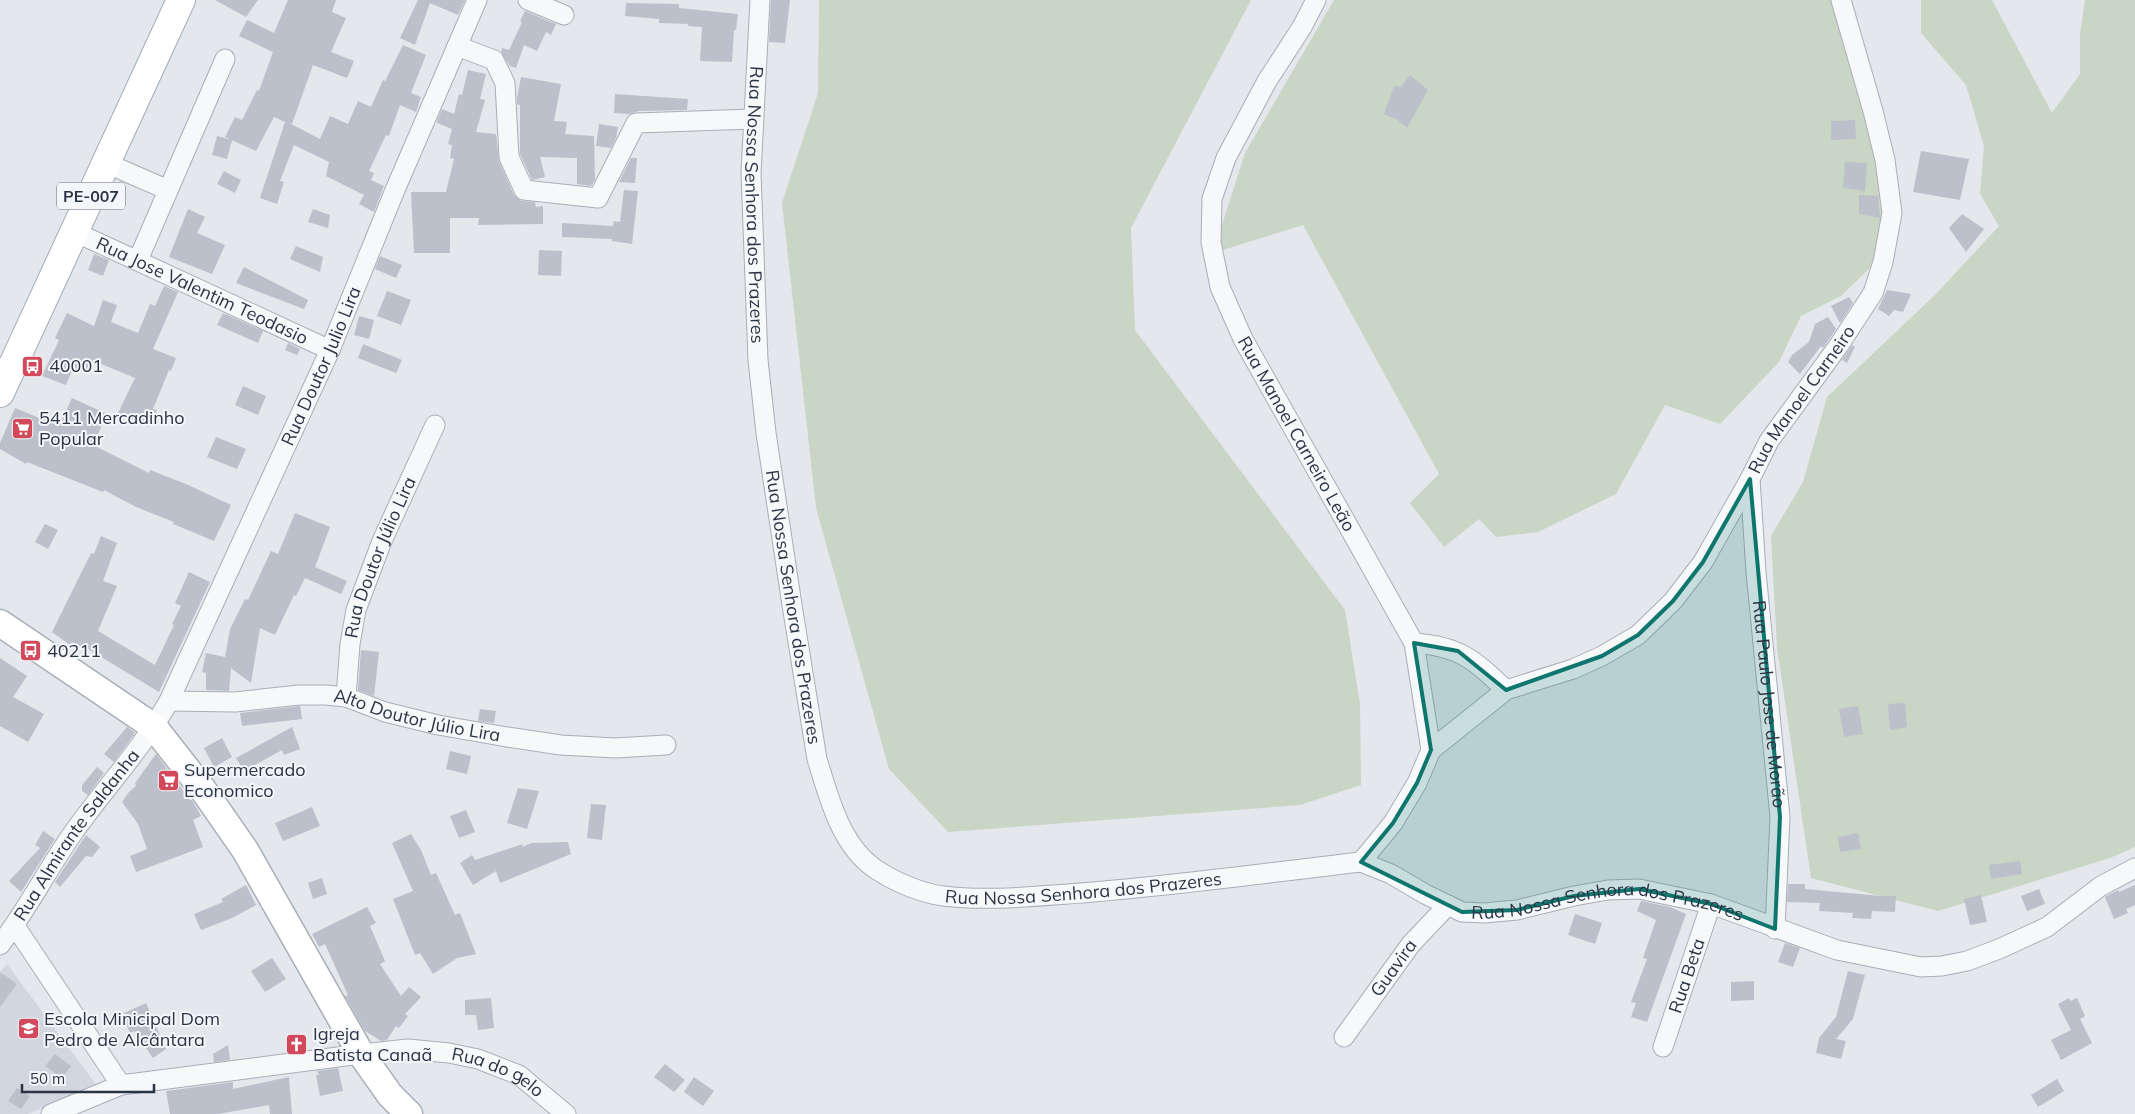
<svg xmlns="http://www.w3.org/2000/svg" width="2135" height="1114" viewBox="0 0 2135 1114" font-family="Mulish,sans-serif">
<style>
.built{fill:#d2d6de}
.green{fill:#c9d6c5}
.building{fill:#bbc0ca}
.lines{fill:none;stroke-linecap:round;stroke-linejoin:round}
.minor-casing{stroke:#a9aeb7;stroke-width:21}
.secondary-casing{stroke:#a9aeb7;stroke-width:29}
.primary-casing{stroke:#a3abb8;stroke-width:30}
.minor{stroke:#f7f8fa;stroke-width:19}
.secondary{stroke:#fff;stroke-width:26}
.primary{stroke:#fff;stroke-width:28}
.marked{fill:#0f766e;fill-opacity:0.2;stroke:#0f766e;stroke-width:4;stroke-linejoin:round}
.labels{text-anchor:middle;stroke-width:4;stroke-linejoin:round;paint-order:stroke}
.shield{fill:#f4f6f9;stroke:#676e7b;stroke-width:1}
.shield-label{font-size:16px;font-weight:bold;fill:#2b3445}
.street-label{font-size:18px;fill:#2b3445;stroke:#f4f6f9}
.poi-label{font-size:18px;fill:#2b3445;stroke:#f4f6f9;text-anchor:start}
</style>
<rect width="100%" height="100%" fill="#e4e7ec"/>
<!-- built -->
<path class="built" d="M7 964 97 1086 27 1114H0V972Z"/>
<!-- green -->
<g class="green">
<path d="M819 0H1251L1131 228 1135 330 1345 610 1360 704 1361 785 1300 805 948 832 889 769 816 508 782 203 818 93Z"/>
<path d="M1334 0H1835L1865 108 1883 190 1881 239 1878 260 1841 296 1801 316 1779 362 1720 424 1665 405 1616 494 1538 532 1496 537 1479 519 1444 547 1410 503 1439 474 1303 225 1213 253 1245 153Z"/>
<path d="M1921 0H1992L2052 113 2080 74V34L2085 0H2135V847L2110 858 1938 911 1811 878 1777 648 1771 536 1803 482 1827 397 1936 294 1999 226 1980 194 1984 146 1966 85 1921 33Z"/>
</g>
<!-- building -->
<g class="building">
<path d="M215 0H258L246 17Z"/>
<path d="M288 0H336L332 12 346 18 331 52 354 61 347 78 313 65 292 124 289 123 320 139 330 116 348 124 358 101 371 107 383 80 385 81 403 45 426 55 411 93 421 97 416 112 400 105 389 136 386 135 369 171 374 173 371 180 384 186 374 212 359 204 364 195 326 176 329 162 294 145 280 181 284 182 277 204 260 198 285 122 274 117 256 151 225 137 235 117 242 120 257 90 259 91 273 52 239 36 247 20 274 33Z"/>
<path d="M418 0H465L458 15 430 3 415 45 400 38Z"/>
<path d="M771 0H790L785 43 769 42Z"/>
<path d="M626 3 679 4V8L738 14 736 30H734L732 62 700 61 702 27 688 26V24L659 23V19L625 16Z"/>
<path d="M525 11 556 24 551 35 546 32 537 51 524 45 516 68 510 66 501 52 502 48 509 50 522 22 520 21Z"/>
<path d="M468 70 486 74 480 99 485 100 476 132 496 134 499 161 514 195 522 201 535 202 536 207 543 206V224L478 225 479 218H450V253H414L411 192H446L454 159 450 158 452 145 448 144 452 129 437 123V121L442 109 454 114 459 94 462 95Z"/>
<path d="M1410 75 1428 90 1407 128 1398 120 1384 114 1394 86 1401 87Z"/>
<path d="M521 77 561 84 554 121 567 122 565 134 594 136 595 180 591 186 577 184V158L540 157 545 177 532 180 520 154V105L517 104V98Z"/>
<path d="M615 94 688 99 687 110 639 111 629 114 614 113Z"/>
<path d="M1855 120 1856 139 1831 140V121Z"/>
<path d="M599 124 618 127 616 138 611 148 596 146Z"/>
<path d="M217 136 232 140 227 159 212 155Z"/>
<path d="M1921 151 1969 159 1960 200 1913 192Z"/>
<path d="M631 158H637L635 183 619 182Z"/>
<path d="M1845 162 1867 163 1865 191 1843 188Z"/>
<path d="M224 171 241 180 235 193 217 184Z"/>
<path d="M624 190 638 191 632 244 612 241V239L562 237V223L613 226 614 221 620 222Z"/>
<path d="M1859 195 1878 196 1880 218 1859 214Z"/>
<path d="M188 209 205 217 197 233 225 245 212 274 169 257Z"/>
<path d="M313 209 330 215 328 228 308 222Z"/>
<path d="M1962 214 1984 229 1966 252 1949 228Z"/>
<path d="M296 246 323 257 320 272 290 259Z"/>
<path d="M539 250 562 251 561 276 538 275Z"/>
<path d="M94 254 109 260 103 276 88 270Z"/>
<path d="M380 256 402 265 396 278 375 269Z"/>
<path d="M244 267 308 300 304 309 236 283Z"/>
<path d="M164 286 178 292 153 349 176 358 171 371 169 370 153 409 157 410 148 427 118 413 135 378 94 361 88 374 73 368 66 385 42 376 59 340 55 338 67 313 94 326 103 300 117 305 111 322 138 333 150 304 155 306Z"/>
<path d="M1887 290 1911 294 1903 312 1894 310 1889 316 1878 309Z"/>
<path d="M387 291 411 300 401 325 377 316Z"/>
<path d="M1849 297 1853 303 1840 323 1831 306Z"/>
<path d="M223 313 263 331 258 343 217 325Z"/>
<path d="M359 316 374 320 369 339 354 335Z"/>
<path d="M1828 317 1836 329 1823 348 1821 346 1800 374 1788 362 1792 355 1809 342 1815 324Z"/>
<path d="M288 343 300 349 297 355 285 350Z"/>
<path d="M363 344 402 360 396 373 358 358Z"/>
<path d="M1852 345 1855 347 1847 363 1842 360Z"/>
<path d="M243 386 266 396 258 415 235 405Z"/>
<path d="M72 398 107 414 93 445 149 473 150 470 186 484 231 505 214 541 173 524 174 522 136 507 104 490 103 492 27 462 26 464 0 449V443L15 408 59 426Z"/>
<path d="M216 437 246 449 237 469 207 457Z"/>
<path d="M295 513 330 527 315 567 347 581 341 594 305 578 296 596 294 595 275 635 260 628 251 683 231 668 229 691 206 690V673L202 672 206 653 225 657 230 629 245 599 248 600 271 551 278 554Z"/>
<path d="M45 524 58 530 48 549 35 542Z"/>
<path d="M101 536 117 543 103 581 117 586 98 631 155 665 174 625 172 624 181 606 175 603 189 572 210 582 159 692 88 649 87 650 72 642 70 645 52 632 91 553 94 554Z"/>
<path d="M361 650 379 652 374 696 358 690Z"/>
<path d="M0 658 27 676 13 697 44 714 28 742 0 726Z"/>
<path d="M1905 703 1907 727 1890 730 1888 704Z"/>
<path d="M300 706 302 719 242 726 240 713Z"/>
<path d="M1858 706 1863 734 1844 737 1839 709Z"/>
<path d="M480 709 496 711 494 723 478 721Z"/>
<path d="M127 727 135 733 114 762 104 754Z"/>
<path d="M292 727 300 749 284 755 282 750 244 771 236 758Z"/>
<path d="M222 738 232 757 214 767 204 748Z"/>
<path d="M450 751 471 756 467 774 446 769Z"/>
<path d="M156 754 190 800H192L201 816 193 820 203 847 136 872 130 856 147 849 138 824 122 802 129 792 136 786 135 783Z"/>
<path d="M97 767 104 773 88 795 82 791V785Z"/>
<path d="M518 788 539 791 527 829 507 823Z"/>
<path d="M591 804 606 805 602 840 587 838Z"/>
<path d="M312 807 320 826 283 841 275 823Z"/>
<path d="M466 810 475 832 459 838 450 816Z"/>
<path d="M43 831 55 839 21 892 9 881 40 848 35 845Z"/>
<path d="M1858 833 1861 849 1840 852 1838 837Z"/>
<path d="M411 834 421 850 431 875 436 873 455 915 460 913 476 954 457 958 433 974 420 953 415 955 393 899 413 891 392 843Z"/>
<path d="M86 835 100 847 92 857 86 856 60 887 55 882Z"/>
<path d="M568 842 571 854 500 883 496 871 473 885 460 863 472 855 475 860 523 844 522 847 532 843Z"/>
<path d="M2020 861 2022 874 1991 879 1989 865Z"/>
<path d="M322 878 327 894 313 899 308 883Z"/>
<path d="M1788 884H1805V889L1881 896H1896L1895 912 1872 911 1871 919 1852 918 1853 913 1819 911 1820 903 1787 902Z"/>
<path d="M246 885 256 905 232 918 201 930 194 914 223 902 221 899Z"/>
<path d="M2135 885V905L2126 909 2128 913 2114 919 2105 897 2118 890 2119 892Z"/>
<path d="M2039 889 2045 904 2027 911 2021 896Z"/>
<path d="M1981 895 1987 922 1970 925 1964 899Z"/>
<path d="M1641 901 1670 907 1686 914 1647 1022 1631 1017 1636 1003 1631 1002 1647 959 1643 958 1656 920 1637 911Z"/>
<path d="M367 907 376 923 370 926 385 961 380 964 401 996 409 987 421 997 405 1014 408 1016 399 1028 396 1026 387 1040 381 1041 365 1031 345 996 348 995 325 944 319 947 312 934Z"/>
<path d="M1575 914 1602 923 1595 944 1568 935Z"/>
<path d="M1785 943 1800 948 1793 967 1778 962Z"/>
<path d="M272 958 286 979 265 992 251 971Z"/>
<path d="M1848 971 1865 975 1853 1019 1836 1039 1846 1041 1841 1059 1816 1053 1819 1038 1836 1017Z"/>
<path d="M0 972 17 984 0 1007Z"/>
<path d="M1754 981V1000L1731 1001V982Z"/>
<path d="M491 998 494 1028 478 1030 476 1015H465V1000Z"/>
<path d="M2069 998 2070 1001 2077 998 2085 1016 2080 1019 2092 1043 2061 1060 2051 1040 2071 1030 2058 1004Z"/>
<path d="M146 1003 166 1049 153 1058 134 1031 130 1033 122 1014Z"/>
<path d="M228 1045 230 1060 214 1062 213 1054Z"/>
<path d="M55 1054 71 1066 62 1078 45 1066Z"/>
<path d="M665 1064 685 1080 674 1092 654 1077Z"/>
<path d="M338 1068 343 1091 320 1096 316 1075H319L317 1071Z"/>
<path d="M289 1077 292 1114H270L269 1105 218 1114H170L166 1091 233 1082V1089Z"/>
<path d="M694 1077 714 1091 703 1106 684 1092Z"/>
<path d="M2057 1079 2064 1091 2038 1107 2031 1095Z"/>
<path d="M17 1088 30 1096 21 1109 8 1101Z"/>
</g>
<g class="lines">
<defs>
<g id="minor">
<path d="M528 0 564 15"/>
<path id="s1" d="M760 0 751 173 758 360 766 433 792 605 817 759C829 798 841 847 877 870 895 882 921 893 943 896 984 901 1027 897 1068 894 1166 887 1264 873 1361 862L1391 874 1425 894 1462 912 1484 913 1517 910 1574 896 1608 890 1639 889 1711 904 1837 950 1921 967 1942 966 1967 961 1999 949 2047 927 2101 886 2135 868"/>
<path id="s2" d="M1316 0 1302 27 1267 81 1226 158 1212 199 1211 242 1220 287 1243 339 1414 643 1431 750 1417 783 1393 823 1361 862"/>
<path d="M457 46 494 60 505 83 509 157 524 190 598 198 636 123 753 119"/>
<path d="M106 163 168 190"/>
<path id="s3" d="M75 232 330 350"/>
<path d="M138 260 225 59"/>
<path id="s4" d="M1750 479 1756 572 1780 817 1775 929"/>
<path d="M1414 643C1460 646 1474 660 1506 690"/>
<path id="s5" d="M346 697 350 644 356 610 382 541 435 425"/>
<path id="s6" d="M169 701 235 702 299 695H326L346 697 385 712 438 725 507 737 561 745 615 748 666 745"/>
<path id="s7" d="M1431 750 1506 690 1573 669 1602 656 1638 635 1673 601 1703 562 1750 479 1769 441 1839 345 1873 293 1883 262 1892 213 1885 160 1873 111 1841 0"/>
<path d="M15 926 121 1085"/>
<path id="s8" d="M0 945C27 910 47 870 73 833 104 789 142 749 169 701L330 350 395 190 477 0"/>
<path id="s9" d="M1344 1037 1411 944 1448 905"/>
<path id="s10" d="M1663 1047 1711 904"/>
<path id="s11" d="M51 1114 121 1085 361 1054 408 1049 449 1053 478 1059 519 1075 566 1114"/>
</g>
<path id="secondary" d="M0 623 154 727 204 791 245 850 361 1054 390 1095 409 1114"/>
<path id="primary" d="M0 393 181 0"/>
</defs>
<!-- minor casing -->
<use href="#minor" class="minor-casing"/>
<!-- secondary casing -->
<use href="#secondary" class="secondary-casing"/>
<!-- primary casing -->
<use href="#primary" class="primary-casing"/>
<!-- minor -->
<use href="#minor" class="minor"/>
<!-- secondary -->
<use href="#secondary" class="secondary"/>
<!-- primary -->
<use href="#primary" class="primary"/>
</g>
<!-- marked area -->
<path class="marked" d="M1750 479 1780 817 1775 929 1711 904 1639 889 1574 896 1517 910 1462 912 1361 862 1393 823 1417 783 1431 750 1414 643 1458 651 1506 690 1602 656 1638 635 1673 601 1703 562Z"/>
<!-- icons -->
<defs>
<symbol id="bus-square" viewBox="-11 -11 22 22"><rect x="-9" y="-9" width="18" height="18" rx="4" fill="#d1495b" stroke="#f4f6f9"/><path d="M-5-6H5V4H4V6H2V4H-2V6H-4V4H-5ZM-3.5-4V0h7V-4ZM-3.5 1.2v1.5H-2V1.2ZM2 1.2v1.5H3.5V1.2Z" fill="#fff"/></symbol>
<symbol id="supermarket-square" viewBox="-11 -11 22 22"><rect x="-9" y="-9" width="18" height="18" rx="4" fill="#d1495b" stroke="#f4f6f9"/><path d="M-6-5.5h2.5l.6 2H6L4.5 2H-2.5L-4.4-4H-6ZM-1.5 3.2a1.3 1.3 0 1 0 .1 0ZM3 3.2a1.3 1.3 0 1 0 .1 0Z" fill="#fff"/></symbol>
<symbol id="school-square" viewBox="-11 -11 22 22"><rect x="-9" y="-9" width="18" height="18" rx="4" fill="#d1495b" stroke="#f4f6f9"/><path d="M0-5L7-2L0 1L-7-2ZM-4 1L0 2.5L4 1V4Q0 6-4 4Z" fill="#fff"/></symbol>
<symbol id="church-square" viewBox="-11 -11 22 22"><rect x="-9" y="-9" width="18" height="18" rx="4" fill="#d1495b" stroke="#f4f6f9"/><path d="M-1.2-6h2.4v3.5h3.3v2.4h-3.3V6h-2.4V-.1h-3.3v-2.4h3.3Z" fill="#fff"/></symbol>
</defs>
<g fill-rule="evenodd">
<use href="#bus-square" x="20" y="354" width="25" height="25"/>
<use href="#supermarket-square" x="10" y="416" width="25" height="25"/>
<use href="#bus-square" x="18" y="638" width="25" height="25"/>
<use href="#supermarket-square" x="156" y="768" width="25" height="25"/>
<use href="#school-square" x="16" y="1016" width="25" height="25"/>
<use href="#church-square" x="284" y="1032" width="25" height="25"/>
</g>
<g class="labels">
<!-- shield labels -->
<rect class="shield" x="57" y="182.5" width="68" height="27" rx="4"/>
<g class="shield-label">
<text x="91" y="202">PE-007</text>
</g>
<!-- street labels -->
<g class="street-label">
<text dy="6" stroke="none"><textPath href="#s1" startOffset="205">Rua Nossa Senhora dos Prazeres</textPath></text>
<text dy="6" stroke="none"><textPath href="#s3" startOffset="140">Rua Jose Valentim Teodasio</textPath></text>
<text dy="6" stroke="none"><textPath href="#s8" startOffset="665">Rua Doutor Julio Lira</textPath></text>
<text dy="6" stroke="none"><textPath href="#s7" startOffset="528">Rua Manoel Carneiro</textPath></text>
<text dy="6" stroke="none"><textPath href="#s2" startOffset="480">Rua Manoel Carneiro Leão</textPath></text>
<text dy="6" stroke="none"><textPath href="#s5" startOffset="145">Rua Doutor Júlio Lira</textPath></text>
<text dy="6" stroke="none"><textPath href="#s1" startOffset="610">Rua Nossa Senhora dos Prazeres</textPath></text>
<text dy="6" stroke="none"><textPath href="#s4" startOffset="226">Rua Paulo Jose de Morão</textPath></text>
<text dy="6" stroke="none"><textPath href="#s6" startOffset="251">Alto Doutor Júlio Lira</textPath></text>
<text dy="6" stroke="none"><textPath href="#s8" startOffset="134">Rua Almirante Saldanha</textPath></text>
<text dy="6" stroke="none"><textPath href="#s1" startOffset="1105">Rua Nossa Senhora dos Prazeres</textPath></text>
<text dy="6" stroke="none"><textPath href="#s1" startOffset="1645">Rua Nossa Senhora dos Prazeres</textPath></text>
<text dy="6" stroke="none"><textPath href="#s9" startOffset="85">Guavira</textPath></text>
<text dy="6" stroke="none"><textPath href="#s10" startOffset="75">Rua Beta</textPath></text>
<text dy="6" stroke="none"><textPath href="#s11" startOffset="459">Rua do gelo</textPath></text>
</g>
<!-- poi labels -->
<g class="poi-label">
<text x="49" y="372">40001</text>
<text x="39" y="424">5411 Mercadinho<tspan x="39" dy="21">Popular</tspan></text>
<text x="47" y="657">40211</text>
<text x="184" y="776">Supermercado<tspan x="184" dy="21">Economico</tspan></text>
<text x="44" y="1025">Escola Minicipal Dom<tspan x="44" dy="21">Pedro de Alcântara</tspan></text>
<text x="313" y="1040">Igreja<tspan x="313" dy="21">Batista Canaã</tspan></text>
</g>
</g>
<!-- scale -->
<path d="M22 1084v8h132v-8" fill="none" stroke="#2b3445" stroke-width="2.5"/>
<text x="30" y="1084" font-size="15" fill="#2b3445" stroke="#f4f6f9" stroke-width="4" paint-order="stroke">50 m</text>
</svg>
